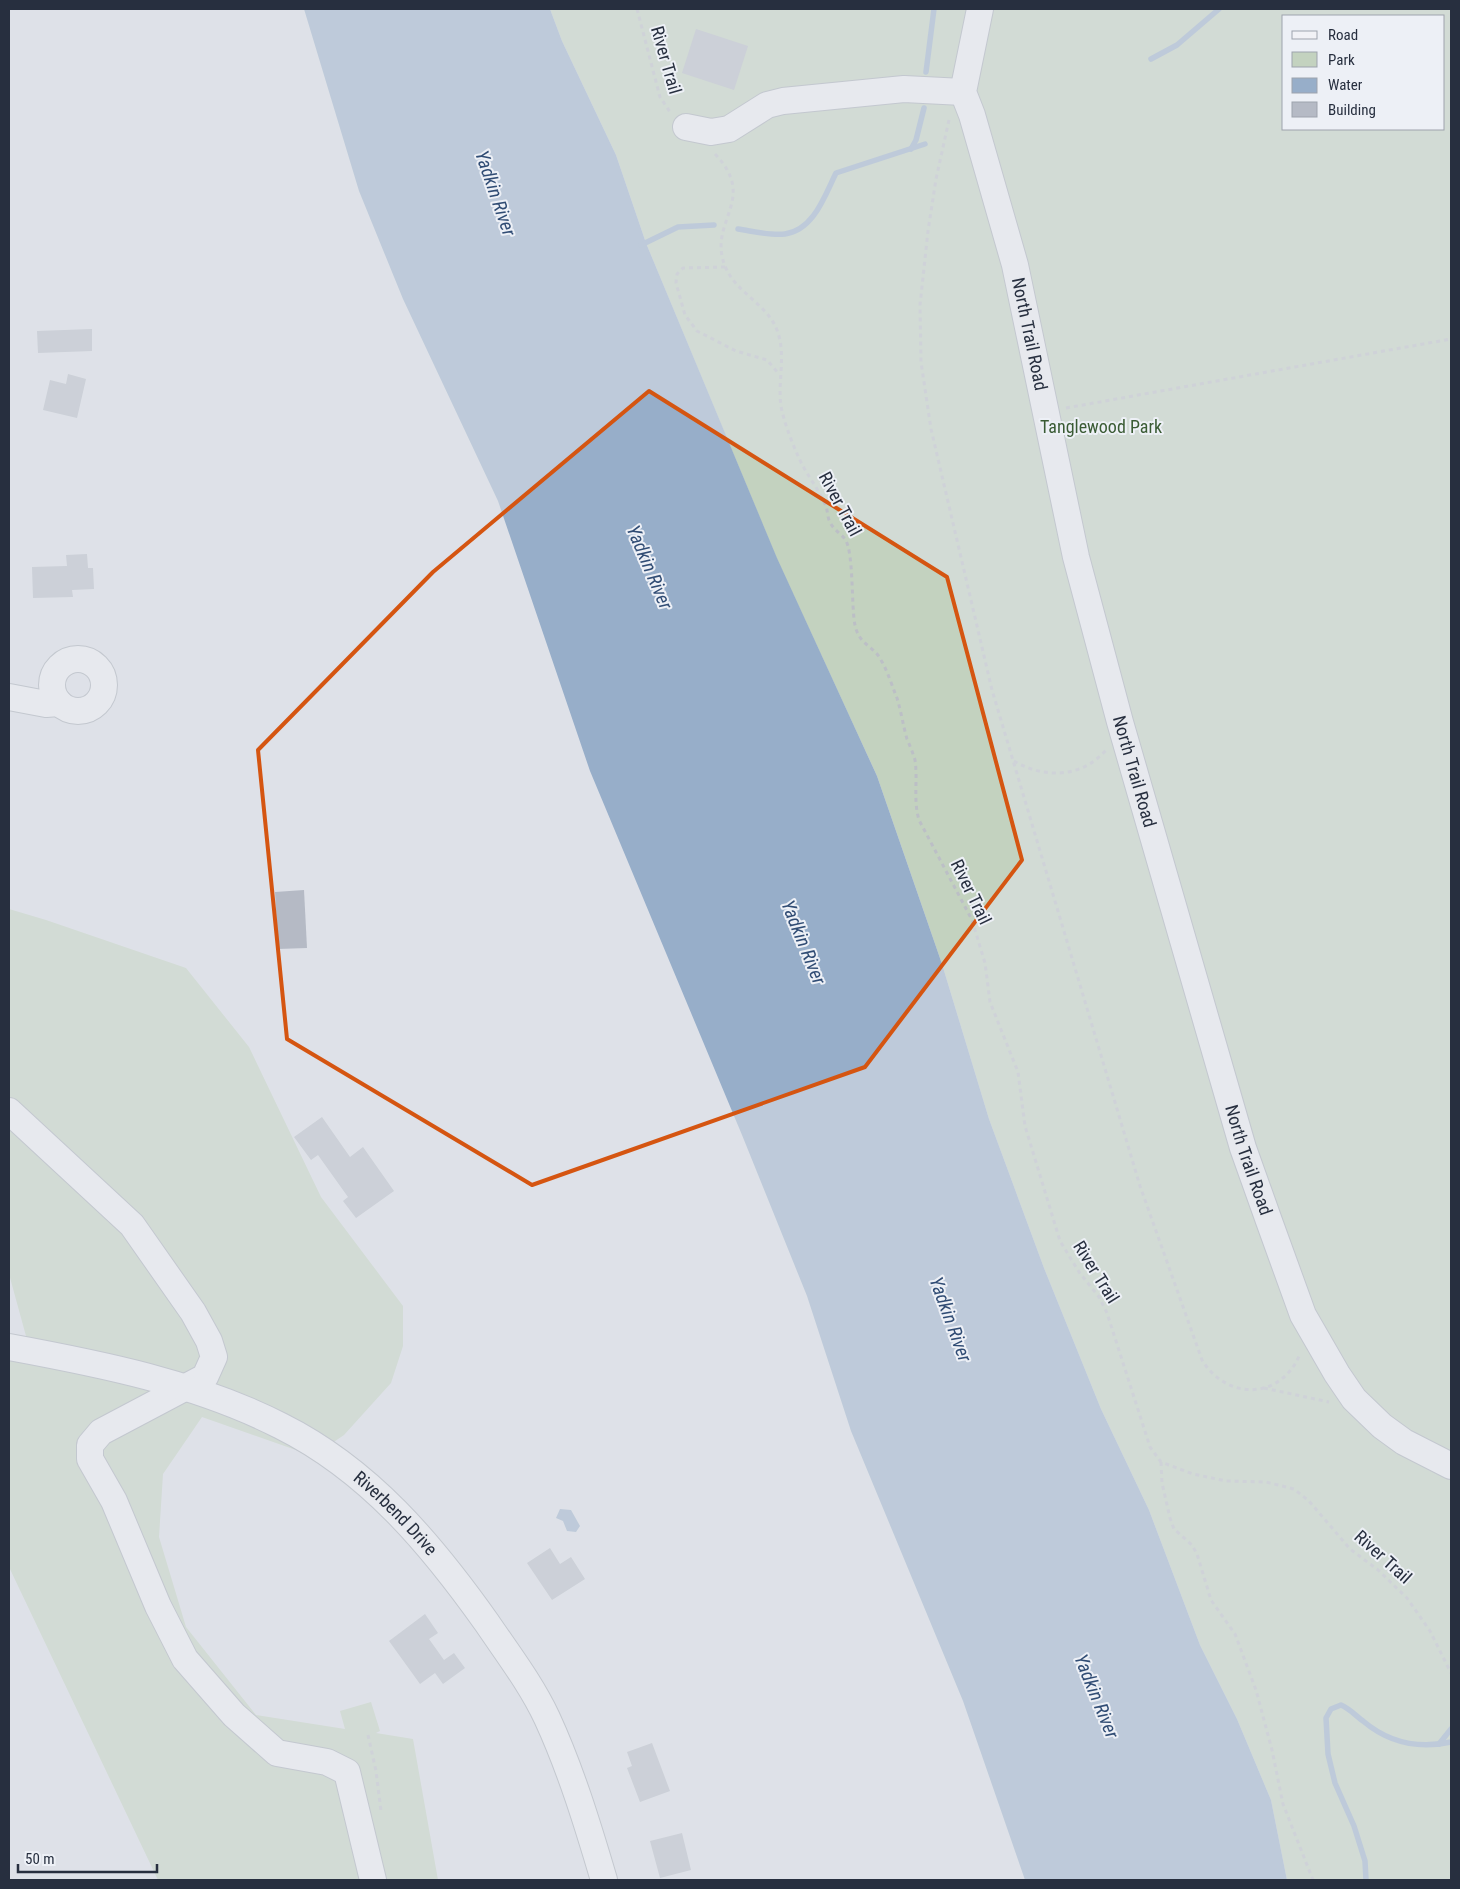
<svg xmlns="http://www.w3.org/2000/svg" width="1460" height="1889" viewBox="0 0 1460 1889" font-family="'Roboto Condensed',sans-serif">
<style>
.green{fill:#c3d2bf;fill-rule:evenodd}
.water{fill:#97aec9}
.lines{fill:none;stroke-linecap:round;stroke-linejoin:round}
.stream{stroke:#97aec9;stroke-width:5.5}
.building{fill:#b5bac5}
.minor-casing{stroke:#a3a8b2;stroke-width:28}
.path{stroke:#bcbfc6;stroke-width:3;stroke-dasharray:4 4;stroke-linecap:butt}
.minor{stroke:#f1f2f6;stroke-width:26}
.marked{fill:none;stroke:#d55511;stroke-width:4;stroke-linejoin:round}
.labels{text-anchor:middle;stroke-width:4;stroke-linejoin:round;paint-order:stroke}
.street-label{font-size:18px;fill:#272f3f;stroke:#edf0f6}
.park-label{font-size:18px;fill:#3a5b34;stroke:#edf0f6}
.water-label{font-size:19px;font-style:italic;fill:#304c74;stroke:#edf0f6}
</style>
<rect width="100%" height="100%" fill="#dee1e8"/>
<!-- green -->
<g class="green">
<path d="M550 9H1451V1880H1287L1271 1800 1237 1719 1200 1645 1149 1510 1101 1409 1044 1268 989 1119 942 964 877 776 777 559 646 243 616 155 562 41ZM1284 16H1444V129H1284Z"/>
<path d="M9 909 46 920 186 968 249 1047 321 1197 403 1306V1346L391 1383 344 1435 313 1456 202 1417 163 1474 159 1537 186 1627 256 1715 345 1729 340 1711 371 1702 380 1731 376 1733 413 1739 438 1880H158L9 1567V1357L26 1336 9 1274Z"/>
</g>
<!-- water -->
<g class="water">
<path d="M304 9H550L562 41 616 155 646 243 777 558 877 776 942 964 989 1119 1044 1268 1101 1409 1149 1510 1200 1645 1237 1719 1271 1800 1287 1880H1025L963 1701 851 1431 807 1296 742 1135 590 771 498 501 403 299 359 191Z"/>
<path d="M560 1509 571 1510 580 1526 576 1532 567 1531 563 1521 556 1518Z"/>
</g>
<g class="lines">
<!-- stream -->
<g class="stream">
<path d="M1151 59 1177 45 1219 9"/>
<path d="M926 72 934 9"/>
<path d="M911 149 916 140 924 108"/>
<path d="M738 229C752 231 771 236 785 234 814 230 825 195 836 173L925 144"/>
<path d="M641 245 678 227 714 225"/>
<path d="M1439 1744 1451 1729"/>
<path d="M1366 1880 1365 1861 1354 1826 1335 1783 1328 1754 1326 1718 1331 1709 1341 1705C1350 1709 1355 1715 1363 1721 1389 1743 1419 1749 1451 1742"/>
</g>
</g>
<!-- building -->
<g class="building">
<path d="M696 29 748 46 734 90 682 73Z"/>
<path d="M92 329V351L38 353 37 331Z"/>
<path d="M68 374 86 379 77 418 43 410 50 380 66 384Z"/>
<path d="M87 554 88 568H93L94 589 72 590 73 597 33 598 32 567 67 566 66 555Z"/>
<path d="M304 890 307 948 278 949 275 892Z"/>
<path d="M322 1117 350 1157 363 1147 394 1191 356 1218 343 1201 348 1197 318 1155 311 1160 294 1137Z"/>
<path d="M550 1548 560 1564 571 1557 585 1579 552 1600 527 1563Z"/>
<path d="M425 1614 438 1633 429 1639 444 1660 454 1653 465 1668 443 1684 435 1673 420 1684 389 1641Z"/>
<path d="M652 1743 670 1791 640 1802 627 1768 632 1766 627 1752Z"/>
<path d="M682 1833 691 1870 660 1878 650 1841Z"/>
</g>
<g class="lines">
<defs>
<g id="minor">
<path id="s1" d="M980 9 963 92 972 115 1015 265 1076 557 1120 722 1243 1148 1269 1221 1303 1315 1337 1374 1354 1399 1382 1426 1404 1442 1451 1466"/>
<path d="M686 127 711 132 729 129 767 105 783 101 904 89 963 92"/>
<circle cx="78" cy="685" r="26"/>
<path d="M9 697 46 704 59 703"/>
<path d="M9 1111 132 1225 193 1312 209 1341 214 1357 205 1377 101 1432 90 1445V1459L114 1501 158 1606 185 1659 234 1715 277 1753 327 1762 347 1772 373 1880"/>
<path id="s2" d="M9 1347C101 1364 197 1383 281 1426 369 1470 431 1544 487 1623 508 1654 531 1684 547 1718 571 1770 588 1826 604 1880"/>
</g>
</defs>
<!-- minor casing -->
<use href="#minor" class="minor-casing"/>
<!-- path -->
<g class="path">
<path d="M637 9 660 97 670 112"/>
<path d="M949 120 936 179 928 231 920 305 921 362 931 429 992 690 1140 1186 1202 1360C1227 1401 1281 1400 1300 1354"/>
<path d="M715 154C759 200 707 221 725 266 736 294 769 304 778 333 787 360 775 388 783 415 787 430 793 445 799 458 806 474 818 488 825 504 828 510 827 517 830 522 833 529 840 533 845 539 854 552 851 606 855 625 859 645 873 645 881 660 888 672 892 686 897 698 901 711 903 725 907 739 910 746 913 753 915 760 918 780 913 800 919 820L972 920 985 963 990 1002 1018 1072 1025 1126 1060 1241 1079 1272 1099 1297 1107 1313 1150 1447 1161 1462 1193 1474 1226 1481 1266 1482 1294 1489 1309 1501 1350 1549 1378 1570 1407 1598 1430 1631 1451 1673"/>
<path d="M725 267 683 268 677 274 676 283 685 315 697 331 736 351 767 360 779 374"/>
<path d="M1066 408 1451 339"/>
<path d="M1014 761C1044 779 1082 778 1106 750"/>
<path d="M1264 1388 1329 1402"/>
<path d="M1161 1462 1162 1483 1170 1518 1174 1529 1192 1545 1197 1554 1211 1600 1235 1634 1256 1690 1272 1750 1283 1804 1313 1880"/>
<path d="M368 1735 376 1771 381 1811"/>
</g>
<!-- minor -->
<use href="#minor" class="minor"/>
</g>
<!-- marked area -->
<path d="M0 0H1460V1889H0ZM649 391 947 577 1022 860 865 1067 532 1185 287 1039 258 750 433 572Z" fill="#dee1e8" fill-opacity=".55" fill-rule="evenodd"/>
<path class="marked" d="M649 391 947 577 1022 860 865 1067 532 1185 287 1039 258 750 433 572Z"/>
<g class="labels">
<!-- street labels -->
<g class="street-label">
<text transform="translate(666 60) rotate(74)" y="6">River Trail</text>
<text dy="6" stroke="none"><textPath href="#s1" startOffset="336">North Trail Road</textPath></text>
<text transform="translate(840 504) rotate(62)" y="6">River Trail</text>
<text dy="6" stroke="none"><textPath href="#s1" startOffset="786">North Trail Road</textPath></text>
<text transform="translate(971 892) rotate(64)" y="6">River Trail</text>
<text dy="6" stroke="none"><textPath href="#s1" startOffset="1191">North Trail Road</textPath></text>
<text transform="translate(1096 1272) rotate(58)" y="6">River Trail</text>
<text dy="6" stroke="none"><textPath href="#s2" startOffset="429">Riverbend Drive</textPath></text>
<text transform="translate(1383 1557) rotate(42)" y="6">River Trail</text>
</g>
<!-- park labels -->
<g class="park-label">
<text x="1101" y="433">Tanglewood Park</text>
</g>
<!-- water labels -->
<g class="water-label">
<text transform="translate(496 193) rotate(71)" y="7">Yadkin River</text>
<text transform="translate(650 567) rotate(67)" y="7">Yadkin River</text>
<text transform="translate(804 942) rotate(68)" y="7">Yadkin River</text>
<text transform="translate(951 1319) rotate(70)" y="7">Yadkin River</text>
<text transform="translate(1097 1696) rotate(68)" y="7">Yadkin River</text>
</g>
</g>
<!-- border -->
<rect width="1460" height="1889" fill="none" stroke="#272f3f" stroke-width="20"/>
<!-- legend -->
<rect x="1282" y="15" width="162" height="115" fill="#edf0f6" stroke="#9ea3ad"/>
<rect x="1292" y="31" width="25" height="8" fill="#f1f2f6" stroke="#9ea3ad"/>
<text x="1328" y="40" font-size="15" fill="#272f3f">Road</text>
<rect x="1292" y="52" width="25" height="15" fill="#c3d2bf" stroke="#9ea3ad"/>
<text x="1328" y="65" font-size="15" fill="#272f3f">Park</text>
<rect x="1292" y="78" width="25" height="15" fill="#97aec9" stroke="#9ea3ad"/>
<text x="1328" y="90" font-size="15" fill="#272f3f">Water</text>
<rect x="1292" y="102" width="25" height="15" fill="#b5bac5" stroke="#9ea3ad"/>
<text x="1328" y="115" font-size="15" fill="#272f3f">Building</text>
<!-- scale -->
<path d="M18 1864v8h139v-8" fill="none" stroke="#272f3f" stroke-width="2.5"/>
<text x="25" y="1864" font-size="15" fill="#272f3f" stroke="#edf0f6" stroke-width="4" paint-order="stroke">50 m</text>
</svg>
